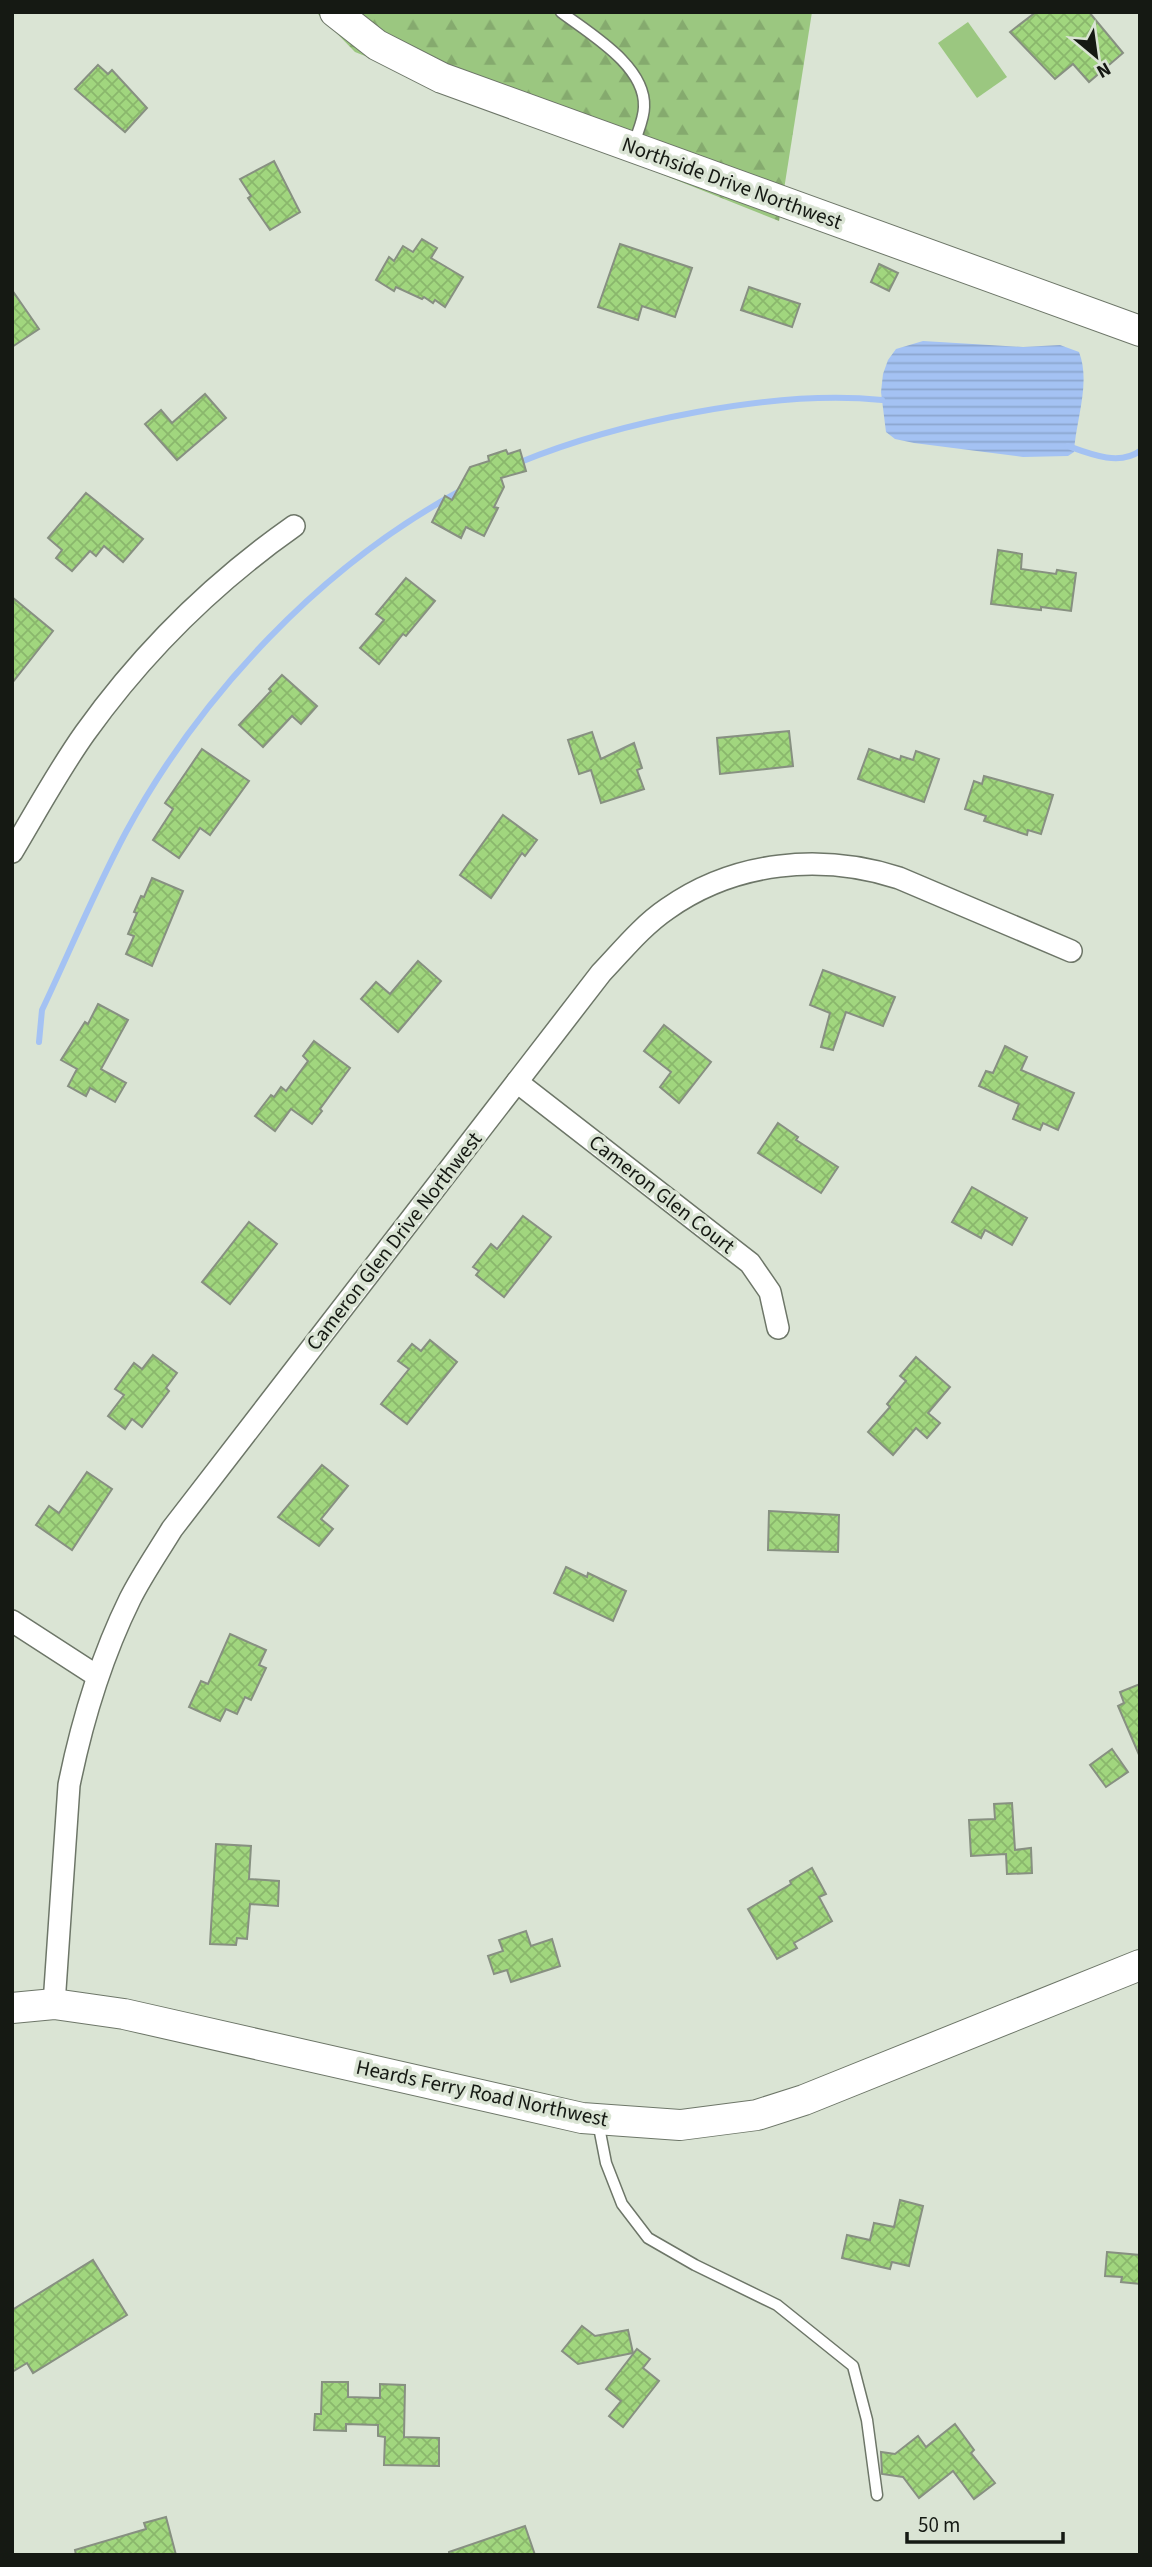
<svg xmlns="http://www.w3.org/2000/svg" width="1152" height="2567" viewBox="0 0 1152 2567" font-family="'Source Sans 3',sans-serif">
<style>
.forest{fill:url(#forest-firs)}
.garden{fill:#9bc780}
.water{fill:url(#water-rules)}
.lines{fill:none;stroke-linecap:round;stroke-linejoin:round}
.stream{stroke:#a4c2f3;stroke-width:6}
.building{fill:url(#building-cross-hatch);stroke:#879081;stroke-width:2}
.lane-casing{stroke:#6d7668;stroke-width:13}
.street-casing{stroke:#6d7668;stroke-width:24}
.secondary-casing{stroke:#6d7668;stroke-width:32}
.lane{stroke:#fff;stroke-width:10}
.street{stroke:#fff;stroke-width:21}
.secondary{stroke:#fff;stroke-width:30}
.labels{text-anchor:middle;stroke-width:7;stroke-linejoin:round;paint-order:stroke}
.street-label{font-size:21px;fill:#151913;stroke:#dae4d4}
</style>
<defs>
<pattern id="forest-firs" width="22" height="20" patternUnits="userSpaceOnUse" patternTransform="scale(1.75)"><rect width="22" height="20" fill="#9bc780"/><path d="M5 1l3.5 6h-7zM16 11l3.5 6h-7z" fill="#85aa6e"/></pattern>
<pattern id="water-rules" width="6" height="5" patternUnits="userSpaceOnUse" patternTransform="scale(1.75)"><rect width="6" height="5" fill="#a4c2f3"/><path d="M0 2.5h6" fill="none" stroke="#8ca6cf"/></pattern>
<pattern id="building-cross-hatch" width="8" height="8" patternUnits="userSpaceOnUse" patternTransform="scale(1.75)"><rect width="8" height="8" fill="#a1d67e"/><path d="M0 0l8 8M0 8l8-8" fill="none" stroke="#8ab76c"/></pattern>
</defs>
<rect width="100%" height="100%" fill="#dae4d4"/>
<!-- forest -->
<path class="forest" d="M316 12H812L779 221 355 52Z"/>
<!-- garden -->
<path class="garden" d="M968 22 1007 77 977 98 938 43Z"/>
<!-- water -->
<path class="water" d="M923 341 1023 347 1060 345 1079 352C1091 383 1076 419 1074 452L1068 456 1023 457 914 443 895 439 886 432 881 392 883 374 888 360 896 349Z"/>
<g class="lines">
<!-- stream -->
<g class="stream">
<path d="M1068 446C1090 454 1119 466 1140 451"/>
<path d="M518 463C618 422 774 389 882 400"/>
<path d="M39 1042 42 1010C70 951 95 890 126 832 201 694 321 566 460 491"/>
</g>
</g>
<!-- building -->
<g class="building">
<path d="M1036 12H1089L1123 53 1089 82 1073 64 1055 79 1010 32Z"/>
<path d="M98 65 108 74 112 70 147 108 125 132 75 89Z"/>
<path d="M274 161 300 212 270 230 248 198 251 196 240 179Z"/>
<path d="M422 239 437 248 431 258 463 277 445 307 435 300 433 303 424 297 422 299 396 287 394 291 376 280 389 257 394 261 403 246 413 252Z"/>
<path d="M620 244 692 268 675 317 642 306 638 320 598 307Z"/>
<path d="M879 264 898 273 889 291 871 282Z"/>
<path d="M749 287 800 304 792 327 741 310Z"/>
<path d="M12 290 39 329 12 347Z"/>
<path d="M205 394 226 418 177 460 145 424 161 410 172 423Z"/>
<path d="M506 450 508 454 520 450 526 471 501 478 504 487 494 507 498 508 484 536 466 527 461 538 432 522 445 496 452 500 470 467 489 461 488 456Z"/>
<path d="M86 493 143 539 123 562 104 546 96 556 90 551 72 571 56 558 62 550 48 538Z"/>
<path d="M998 550 1022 554 1021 569 1056 574 1057 570 1076 573 1071 611 1041 607V610L991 604Z"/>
<path d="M406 578 435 601 406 636 403 634 379 664 360 648 384 620 376 614Z"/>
<path d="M12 597 53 631 12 683Z"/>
<path d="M282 675 317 706 301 724 292 716 263 747 239 725 271 691 269 689Z"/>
<path d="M789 731 793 766 720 774 717 738Z"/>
<path d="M592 732 601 759 634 743 642 768 637 770 644 789 601 803 591 770 579 774 568 740Z"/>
<path d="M202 749 249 781 210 835 200 828 179 858 153 840 173 809 165 803Z"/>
<path d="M869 749 900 760 901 756 913 760 916 751 939 759 924 802 858 779Z"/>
<path d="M984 776 1053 795 1041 834 1028 830 1027 835 984 821 986 816 965 809 974 781 982 784Z"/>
<path d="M503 815 537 840 525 856 522 853 491 898 460 875Z"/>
<path d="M152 878 183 891 152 966 126 954 134 936 128 934 137 913 134 912 141 896 144 897Z"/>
<path d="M418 961 441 981 398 1032 361 999 376 982 390 994Z"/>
<path d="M823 970 895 997 883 1026 846 1012 833 1050 821 1047 830 1013 810 1005Z"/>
<path d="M98 1004 128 1020 101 1069 126 1083 115 1102 90 1088 86 1096 68 1086 77 1069 61 1060 85 1022 88 1024Z"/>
<path d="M664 1025 711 1062 679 1103 660 1087 671 1072 644 1051Z"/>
<path d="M314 1041 350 1068 320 1109 322 1111 312 1124 291 1109 275 1131 255 1116 271 1095 274 1097 281 1087 286 1091 308 1061 303 1056Z"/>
<path d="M1005 1046 1027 1057 1021 1070 1074 1093 1058 1130 1043 1123 1040 1130 1013 1119 1019 1104 979 1086 986 1071 993 1073Z"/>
<path d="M778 1123 798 1137 796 1140 838 1167 821 1193 758 1153Z"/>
<path d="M972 1187 1027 1218 1012 1245 985 1230 981 1238 952 1222Z"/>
<path d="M523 1216 551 1237 504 1297 476 1275 479 1271 473 1267 491 1244 497 1249Z"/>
<path d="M249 1222 277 1244 230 1304 202 1282Z"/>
<path d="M430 1340 457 1362 407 1424 381 1404 409 1369 398 1361 412 1344 421 1351Z"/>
<path d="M153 1355 177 1373 166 1388 169 1391 142 1427 132 1419 125 1429 108 1416 124 1395 115 1389 134 1363 142 1369Z"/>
<path d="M916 1357 950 1387 928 1413 940 1423 927 1438 916 1428 893 1455 868 1432 890 1407 887 1404 906 1381 900 1376Z"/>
<path d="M322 1465 348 1486 321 1519 333 1529 319 1546 278 1517Z"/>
<path d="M87 1472 112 1489 72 1550 36 1525 49 1506 59 1513Z"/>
<path d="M769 1511 839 1515 838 1552 768 1550Z"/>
<path d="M566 1567 587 1577 588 1573 626 1591 613 1621 554 1593Z"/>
<path d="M230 1634 266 1650 259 1665 266 1668 251 1700 245 1697 237 1714 226 1709 220 1721 189 1707 201 1681 208 1684Z"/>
<path d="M1140 1684V1757L1118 1706 1124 1703 1120 1692Z"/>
<path d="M1112 1749 1128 1772 1106 1787 1090 1765Z"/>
<path d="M1012 1803 1015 1850 1031 1848 1032 1873 1007 1874 1006 1854 971 1856 969 1820 995 1819 994 1804Z"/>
<path d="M216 1844 251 1846 249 1879 279 1881 278 1906 250 1904 247 1939 237 1938 236 1945 210 1944Z"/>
<path d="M812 1868 826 1894 819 1897 832 1921 794 1943 797 1948 777 1959 748 1909 791 1884 790 1881Z"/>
<path d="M526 1931 531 1946 552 1939 560 1966 511 1982 507 1970 494 1974 488 1956 503 1951 499 1940Z"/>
<path d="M900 2200 923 2206 909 2266 892 2262 890 2269 842 2258 847 2235 870 2240 874 2223 894 2227Z"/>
<path d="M1107 2252 1140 2255V2284L1121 2282 1122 2277 1105 2276Z"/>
<path d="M93 2260 127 2315 33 2373 27 2363 12 2372V2310Z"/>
<path d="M582 2326 595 2336 628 2330 633 2353 578 2364 562 2351Z"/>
<path d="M637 2349 650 2359 643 2368 659 2381 623 2427 609 2416 621 2401 606 2389Z"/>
<path d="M322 2382H348V2397L380 2398V2384L405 2385 404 2437 439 2438V2466L384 2465 385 2437 378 2436V2425L346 2424V2431L314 2430 315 2414H321Z"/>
<path d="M955 2424 974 2450 971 2453 995 2483 974 2499 953 2471 919 2498 903 2477 882 2474 881 2452 895 2454 918 2436 926 2447Z"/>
<path d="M166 2517 176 2555H76L75 2550 146 2529 144 2523Z"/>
<path d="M525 2526 535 2555H449V2552Z"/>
</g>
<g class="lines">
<defs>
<g id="lane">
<path d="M561 12C590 34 646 66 644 107 644 119 637 133 634 144"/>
<path d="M598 2122 606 2163 622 2204 648 2238 695 2265 777 2305 853 2366 867 2420 877 2495"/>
</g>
<g id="street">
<path d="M12 852C36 812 58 771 85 733 143 652 213 583 294 526"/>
<path d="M517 1082 750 1263 770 1292 778 1328"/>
<path d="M12 1621 97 1676"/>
<path d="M54 2004 69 1785C82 1721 101 1658 130 1599 142 1575 158 1552 172 1529L601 973C622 951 642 926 667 909 735 861 821 853 899 878L1071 951"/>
</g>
<g id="secondary">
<path d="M335 12 377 45 442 78 1140 331"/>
<path d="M12 2008 54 2004 124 2014 582 2118 680 2125 757 2115 804 2100 1140 1965"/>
</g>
</defs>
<!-- lane casing -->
<use href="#lane" class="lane-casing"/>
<!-- street casing -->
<use href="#street" class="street-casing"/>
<!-- secondary casing -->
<use href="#secondary" class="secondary-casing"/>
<!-- lane -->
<use href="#lane" class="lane"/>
<!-- street -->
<use href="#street" class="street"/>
<!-- secondary -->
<use href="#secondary" class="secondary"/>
</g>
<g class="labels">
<!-- street labels -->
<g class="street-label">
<text transform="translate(732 183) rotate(20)" y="7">Northside Drive Northwest</text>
<text transform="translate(662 1194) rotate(38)" y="7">Cameron Glen Court</text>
<text transform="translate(394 1241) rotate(-52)" y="7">Cameron Glen Drive Northwest</text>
<text transform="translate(482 2093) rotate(12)" y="7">Heards Ferry Road Northwest</text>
</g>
</g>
<!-- border -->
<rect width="1152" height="2567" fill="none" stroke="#151913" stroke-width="28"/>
<!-- north arrow -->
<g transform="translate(1096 56) rotate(151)" stroke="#dae4d4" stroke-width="5" paint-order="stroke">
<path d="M0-5L12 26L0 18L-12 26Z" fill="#151913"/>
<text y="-10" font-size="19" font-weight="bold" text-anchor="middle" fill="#151913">N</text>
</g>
<!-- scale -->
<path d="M907 2532v10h156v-10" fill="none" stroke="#151913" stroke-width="3.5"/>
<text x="918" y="2532" font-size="21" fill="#151913" stroke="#dae4d4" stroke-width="5" paint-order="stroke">50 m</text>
</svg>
